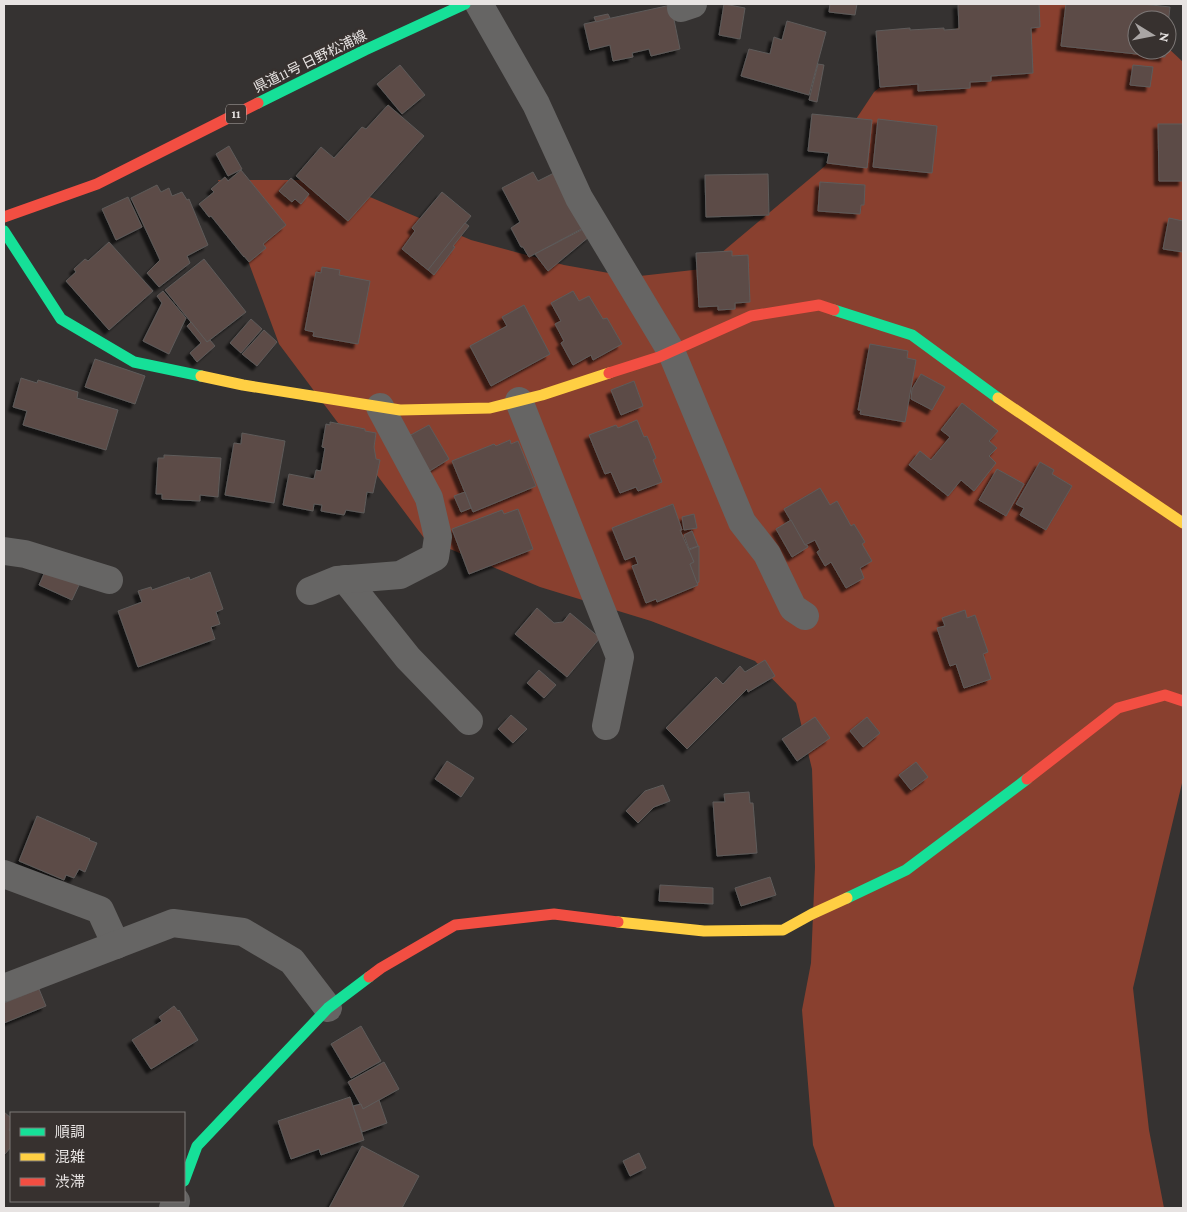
<svg xmlns="http://www.w3.org/2000/svg" width="1187" height="1212" viewBox="0 0 1187 1212" font-family="'Crimson Pro','Noto Sans JP',serif">
<style>
.forest{fill:#89402f}
.building{fill:#5c4b47;stroke:#5e5b5a;filter:url(#shadow)}
.lines{fill:none;stroke-linecap:round;stroke-linejoin:round}
.street{stroke:#666564;stroke-width:28}
.fast{stroke:#16e098;stroke-width:11}
.slow{stroke:#ffcf43;stroke-width:11}
.jam{stroke:#f24e42;stroke-width:11}
.labels{text-anchor:middle;stroke-width:5;stroke-linejoin:round;paint-order:stroke}
.shield{fill:#37312f;stroke:#b2aeac;stroke-width:1}
.shield-label{font-size:12px;font-weight:bold;fill:#e7e3e2}
.street-label{font-size:14px;fill:#e7e3e2;stroke:#37312f}
</style>
<defs>
<filter id="shadow"><feDropShadow dx="-4.5" dy="4.5" stdDeviation="1" flood-color="#0009"/></filter>
</defs>
<rect width="100%" height="100%" fill="#353231"/>
<!-- forest -->
<path class="forest" d="M992 4H1095L1131 14 1137 20V50H1167V47L1183 62V779L1133 988 1149 1130 1164 1208H835L813 1145 802 1010 811 963 815 867 812 769 796 703 755 661 651 621 540 587 424 538 279 344 218 180H330L471 240 564 265 631 277 702 269 825 166 874 92 930 47Z"/>
<!-- building -->
<g class="building">
<path d="M724 4 745 8 740 39 719 35Z"/>
<path d="M830 4H857L855 15 829 12Z"/>
<path d="M958 4H1039L1040 27 1031 28 1033 73 991 76V81L970 82V88L918 91V84L880 87 876 31 910 28V30L944 28V30L959 29Z"/>
<path d="M1066 4H1142L1170 7 1167 34V20H1137V50H1165V57L1061 46Z"/>
<path d="M671 5 680 49 651 56 649 49 632 53 633 57 613 61 610 45 590 50 584 24Z"/>
<path d="M608 14 610 18 596 22 594 17Z"/>
<path d="M787 21 826 32 809 95 741 76 749 49 770 54 774 37 782 40Z"/>
<path d="M818 64 824 65 817 102 809 100Z"/>
<path d="M400 65 425 95 402 114 377 84Z"/>
<path d="M1133 65 1153 67 1150 87 1130 85Z"/>
<path d="M388 105 424 136 348 221 296 176 321 147 334 158 362 127 366 129Z"/>
<path d="M812 114 872 120 867 168 827 163 829 153 808 151Z"/>
<path d="M878 119 937 126 932 173 873 167Z"/>
<path d="M1158 124H1183V181H1159Z"/>
<path d="M229 146 242 169 228 176 216 154Z"/>
<path d="M241 170 286 225 263 244 266 248 249 262 244 256V257L211 216 209 217 199 204 214 192 211 189 225 177 228 181Z"/>
<path d="M533 172 538 181 556 172 585 227 529 257 523 247H521L511 228 520 222 502 188Z"/>
<path d="M768 174 769 215 706 217 705 175Z"/>
<path d="M291 178 309 194 301 204 295 199 292 202 279 191Z"/>
<path d="M820 182 865 185 864 205H861L860 214 818 211Z"/>
<path d="M157 185 161 192 169 188 172 196 182 192 187 200 189 199 208 245 187 256 190 263 159 287 147 273 160 260 131 198Z"/>
<path d="M442 192 471 216 428 270 402 249 415 231 412 228Z"/>
<path d="M128 197 142 227 116 240 102 209Z"/>
<path d="M1169 218 1183 221V252L1163 249Z"/>
<path d="M465 223 469 226 453 246 455 247 434 275 428 270Z"/>
<path d="M585 228 590 236 548 271 535 254Z"/>
<path d="M109 242 153 291 109 330 66 281 76 272 74 269 85 259 88 261Z"/>
<path d="M732 251V256L748 255 750 302 735 303V309L718 310V306L699 307 696 253Z"/>
<path d="M204 259 246 312 207 342 165 290Z"/>
<path d="M322 267 340 270 339 275 370 281 358 344 313 336 314 332 305 330 316 272 321 273Z"/>
<path d="M163 291 186 318 169 354 143 341 162 303 157 296Z"/>
<path d="M573 291 579 301 589 296 603 319 607 318 622 344 593 360 591 355 573 365 561 343 564 341 555 324 561 321 551 303Z"/>
<path d="M524 305 550 354 491 386 470 346 507 326 502 317Z"/>
<path d="M251 319 262 329 241 353 230 343Z"/>
<path d="M191 322 207 342 210 340 215 346 197 362 190 353 201 343 187 326Z"/>
<path d="M264 330 277 342 257 366 242 354Z"/>
<path d="M870 344 908 351 907 358 916 360 905 422 860 414 861 410H858Z"/>
<path d="M95 359 145 376 135 404 85 387Z"/>
<path d="M921 374 945 387 932 410 911 399 912 389Z"/>
<path d="M21 378 37 383 38 380 78 392 77 398 118 410 106 450 23 425 27 411 13 407Z"/>
<path d="M634 381 643 406 621 415 611 390Z"/>
<path d="M962 403 998 431 989 441 997 448 989 456 996 463 974 491 961 480 948 496 909 465 920 451 931 460 950 437 941 430Z"/>
<path d="M637 420 644 437 647 436 656 458 653 460 662 482 638 491 636 487 620 493 611 472 605 474 589 435 616 425 618 428Z"/>
<path d="M330 422 365 429V431L376 433 374 447 376 459 380 460 373 493 367 492 364 513 346 510 344 515 321 511 322 505 314 504 313 511 283 505 289 474 314 479 316 470 321 471 325 448 322 447 326 424 330 425Z"/>
<path d="M429 425 449 459 428 472 407 437Z"/>
<path d="M242 433 285 441 274 503 225 495 234 443 241 444Z"/>
<path d="M510 440 511 444 518 441 536 486 473 512 452 461 494 444 496 446Z"/>
<path d="M164 455 221 458 218 497 200 495V501L162 499V494H156L158 458H164Z"/>
<path d="M1040 462 1054 470 1052 474 1072 486 1046 530 1020 515 1024 508 1016 504Z"/>
<path d="M997 469 1024 484 1006 516 979 500Z"/>
<path d="M820 488 830 505 837 501 851 526 854 524 865 542 862 544 872 561 860 568 864 578 846 588 831 562 825 566 817 552 820 550 815 540 805 545 784 509Z"/>
<path d="M465 492 471 508 461 512 454 496Z"/>
<path d="M673 504 682 530H680L694 562 690 564 698 585 657 602 656 599 646 603 632 566 638 564 635 556 625 560 612 528Z"/>
<path d="M518 509 533 549 469 574 452 529 502 510 504 514Z"/>
<path d="M694 514 697 528 684 530 682 517Z"/>
<path d="M791 520 805 545H807L808 547 792 557 776 529Z"/>
<path d="M692 531 698 546 689 549 684 535Z"/>
<path d="M699 546V582L697 583 690 564 694 562 689 550Z"/>
<path d="M47 567 80 583 72 600 39 585Z"/>
<path d="M210 572 223 609 216 612 220 624 211 627 215 639 138 667 118 611 142 602 138 591 151 587 152 590 189 577 190 580Z"/>
<path d="M537 608 554 623 563 622 570 613 600 638 567 677 515 634Z"/>
<path d="M965 610 967 618 975 615 988 652 983 654 991 679 964 688 956 664 950 666 937 628 945 626 942 618Z"/>
<path d="M765 660 775 676 748 692 747 689 687 749 666 728 716 677 723 684 740 666 745 672Z"/>
<path d="M539 670 556 685 544 698 527 683Z"/>
<path d="M511 715 527 729 513 743 498 729Z"/>
<path d="M815 717 830 738 797 761 782 739Z"/>
<path d="M867 717 880 733 863 747 850 731Z"/>
<path d="M447 761 474 778 461 797 435 779Z"/>
<path d="M916 762 928 777 911 790 899 775Z"/>
<path d="M663 785 670 801 654 807 638 823 626 811 645 791Z"/>
<path d="M749 792 750 803H753L757 853 717 856 713 802H725L724 794Z"/>
<path d="M37 816 90 839 89 840 97 843 85 872 79 869 74 878 66 875 64 880 19 861Z"/>
<path d="M770 877 776 895 741 906 735 888Z"/>
<path d="M660 885 713 888V904L659 901Z"/>
<path d="M39 989 46 1006 4 1023V1003Z"/>
<path d="M174 1006 178 1011 179 1010 198 1040 151 1069 132 1040 162 1021 159 1017Z"/>
<path d="M361 1026 381 1061 351 1078 331 1044Z"/>
<path d="M384 1062 399 1089 363 1109 348 1082Z"/>
<path d="M350 1097 364 1140 321 1155 319 1149 291 1159 278 1121Z"/>
<path d="M379 1100 387 1123 362 1132 353 1106 361 1104 363 1109Z"/>
<path d="M4 1112 11 1118V1127L9 1130 11 1132V1147L5 1154 4 1153Z"/>
<path d="M362 1146 419 1176 402 1208H329Z"/>
<path d="M639 1153 646 1168 630 1176 623 1161Z"/>
</g>
<g class="lines">
<!-- street -->
<g class="street">
<path d="M479 4 536 104 579 198 671 351 742 522 767 554 793 608 805 616"/>
<path d="M681 8 693 4"/>
<path d="M519 401 620 657 606 726"/>
<path d="M4 551 25 554 109 580"/>
<path d="M345 579 408 658 469 721"/>
<path d="M310 591 337 580 400 575 435 557 438 537 429 498 380 407"/>
<path d="M4 874 100 910 116 945"/>
<path d="M4 988 173 923 243 932 292 961 328 1008"/>
<path d="M173 1208 176 1201"/>
</g>
<!-- fast -->
<g class="fast">
<path d="M258 103 365 50 465 4"/>
<path d="M4 231 61 319 134 362 201 376"/>
<path d="M834 310 912 335 998 398"/>
<path d="M847 898 906 870 1027 779"/>
<path d="M184 1181 197 1146 328 1008 369 977"/>
</g>
<!-- slow -->
<g class="slow">
<path d="M201 376 243 385 400 410 490 408 542 395 609 373"/>
<path d="M998 398 1183 523"/>
<path d="M618 922 704 931 783 930 812 914 847 898"/>
</g>
<!-- jam -->
<g class="jam">
<path d="M4 217 97 184 258 103"/>
<path d="M609 373 659 357 751 316 819 305 834 310"/>
<path d="M1027 779 1118 708 1165 695 1183 701"/>
<path d="M369 977 381 968 455 925 554 914 618 922"/>
</g>
</g>
<g class="labels">
<!-- shield labels -->
<rect class="shield" x="226" y="104.5" width="20" height="19" rx="4"/>
<g class="shield-label">
<text x="236" y="118">11</text>
</g>
<!-- street labels -->
<g class="street-label">
<text transform="translate(310 61) rotate(-26)" y="5">県道11号 日野松浦線</text>
</g>
</g>
<!-- border -->
<rect width="1187" height="1212" fill="none" stroke="#e7e3e2" stroke-width="10"/>
<!-- legend -->
<rect x="10" y="1112" width="175" height="90" fill="#37312f" stroke="#7d7877"/>
<rect x="20" y="1128" width="25" height="8" fill="#16e098" stroke="#7d7877"/>
<text x="55" y="1137" font-size="15" fill="#e7e3e2">順調</text>
<rect x="20" y="1153" width="25" height="8" fill="#ffcf43" stroke="#7d7877"/>
<text x="55" y="1162" font-size="15" fill="#e7e3e2">混雑</text>
<rect x="20" y="1178" width="25" height="8" fill="#f24e42" stroke="#7d7877"/>
<text x="55" y="1187" font-size="15" fill="#e7e3e2">渋滞</text>
<!-- north arrow -->
<g transform="translate(1152 35) rotate(100)"><circle r="24" fill="#37312f" stroke="#7d7877"/>
<path d="M0-4L9 19L0 12L-9 19Z" fill="#a9a5a4"/>
<text y="-8" font-size="14" font-weight="bold" text-anchor="middle" fill="#e7e3e2">N</text>
</g>
</svg>
